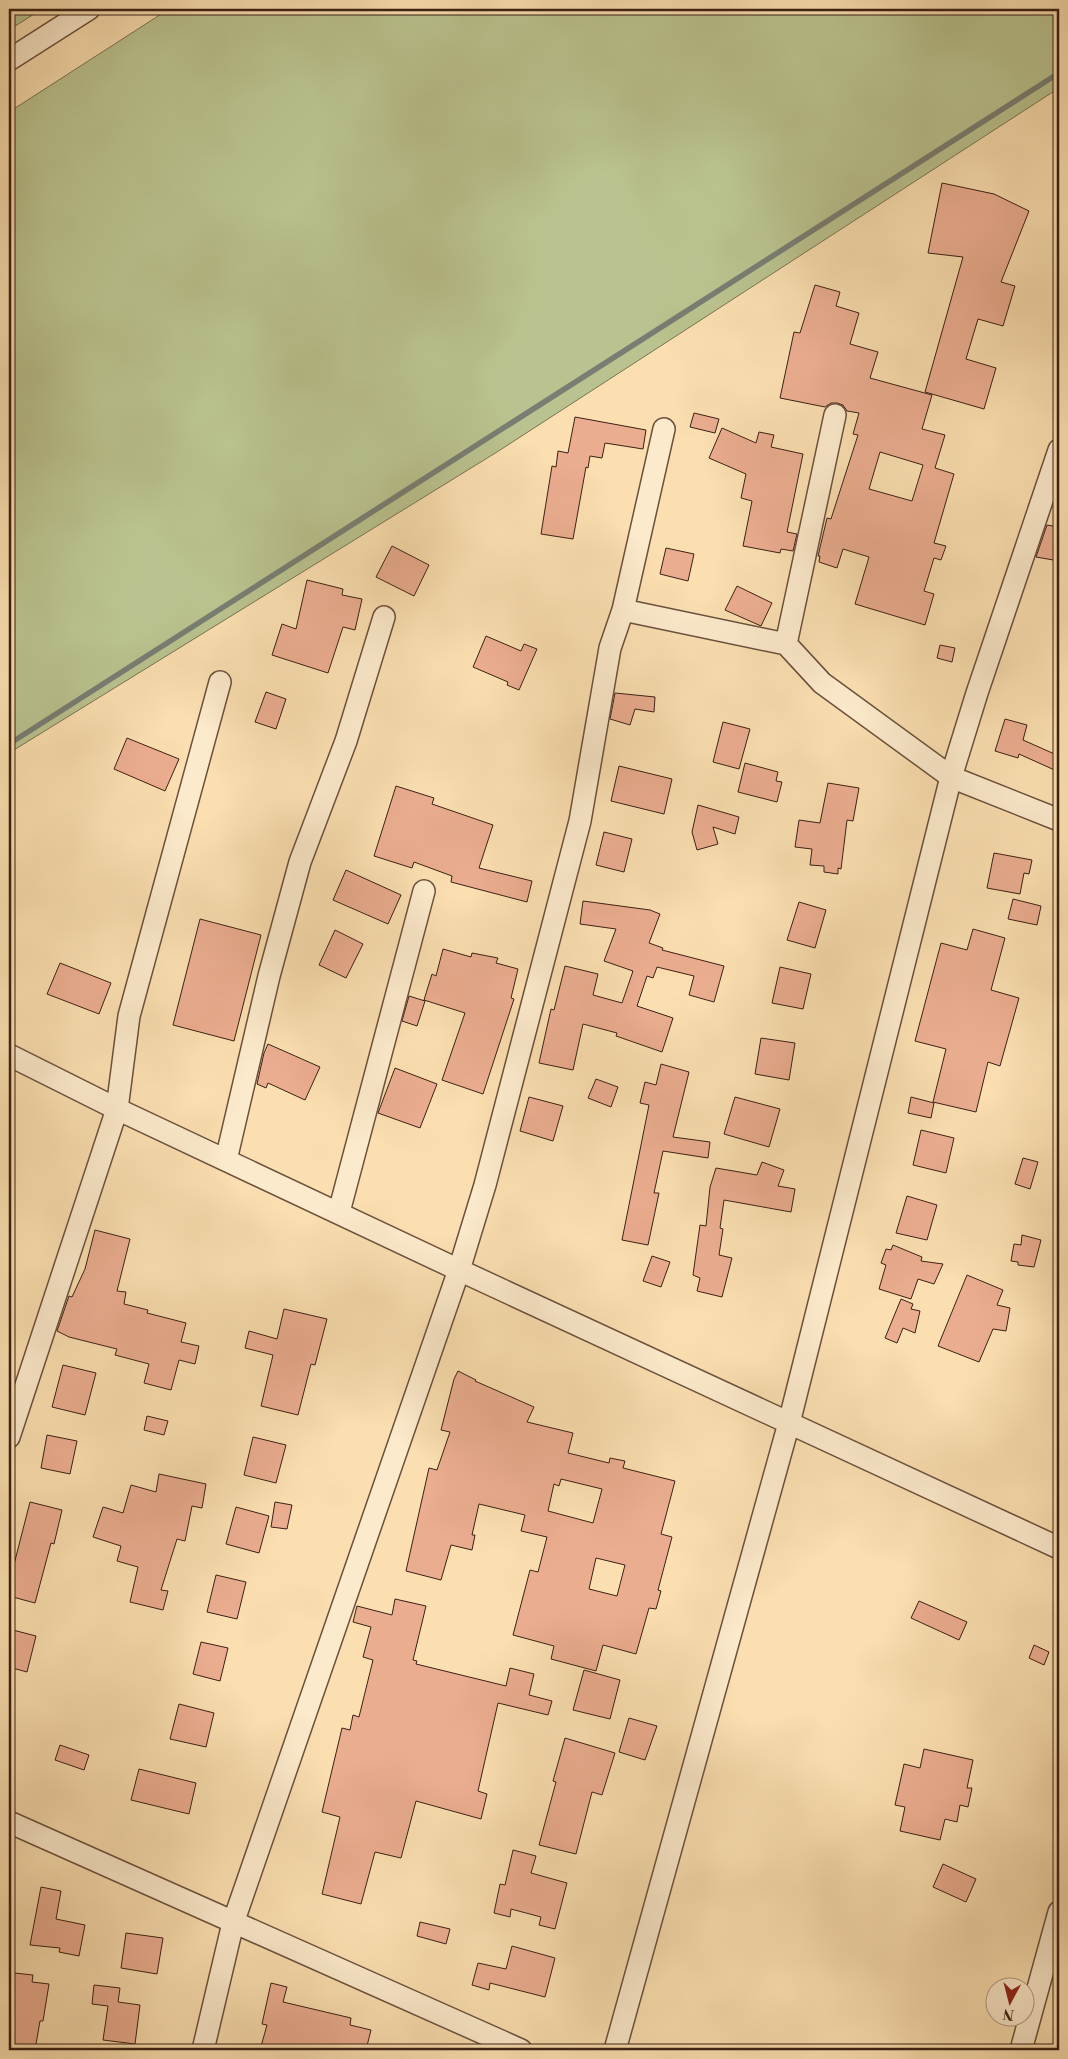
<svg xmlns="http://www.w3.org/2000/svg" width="1068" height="2059" font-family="'Libre Bodoni',serif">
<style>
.green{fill:#bac38f;stroke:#7a7252}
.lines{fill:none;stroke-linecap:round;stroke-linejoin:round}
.stream{stroke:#787e73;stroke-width:5.5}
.building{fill:#ebad90;stroke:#3b2015;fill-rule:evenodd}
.minor-casing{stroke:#6b503c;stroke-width:24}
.minor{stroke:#fceacc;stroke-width:21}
</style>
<rect width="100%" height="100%" fill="#fbdfb0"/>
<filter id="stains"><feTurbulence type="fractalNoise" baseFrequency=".004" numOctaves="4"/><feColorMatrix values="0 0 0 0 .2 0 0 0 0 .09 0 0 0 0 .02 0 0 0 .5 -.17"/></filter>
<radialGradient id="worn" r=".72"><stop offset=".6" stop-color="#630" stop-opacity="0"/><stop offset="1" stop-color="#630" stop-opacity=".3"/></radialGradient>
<path class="green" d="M9 9H42L9 30Z
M169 9H1059V88L497 452 9 753V112Z"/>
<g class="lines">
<path class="stream" d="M9 744 1059 73"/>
</g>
<path class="building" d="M942 183 994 194 1029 211 1001 282 1015 286 1003 326 978 319 966 359 996 368 984 409 925 392 963 257 928 253Z
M815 285 840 292 836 306 859 313 850 344 878 352 870 378 932 395 922 429 945 435 935 468 954 474 934 543 946 546 941 560 934 558 924 591 934 594 925 625 855 604 869 557 843 549 837 568 819 562 820 556H818L827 518 831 519 858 435 853 434 859 413 847 411 843 405 837 403H831L825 407 780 398 794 332 800 333ZM880 452 923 465 912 501 869 489Z
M694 413 719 419 715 433 690 427Z
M575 417 646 430 643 449 605 443 602 458 590 456 588 468 586 467 573 539 541 534 552 466 556 467 558 451 568 453Z
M722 428 756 443 759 432 774 435 771 447 803 454 787 532 797 534 793 551 781 549 780 553 743 546 752 501 741 498 746 474 709 458Z
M1047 525 1059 527V561L1036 557Z
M392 546 429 565 414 596 376 577Z
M666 548 694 554 688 581 660 574Z
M307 580 343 589 342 595 362 599 355 630 343 627 328 673 272 655 282 624 296 629Z
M737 586 772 603 761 626 725 610Z
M486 636 521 651 524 644 537 649 519 690 507 685 508 682 473 667Z
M940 645 955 648 952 662 937 658Z
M266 692 286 699 276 729 255 722Z
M615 693 655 697 654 712 635 709 630 725 610 719Z
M1005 719 1027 725 1023 740 1059 756V772L1019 754 1018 758 995 751Z
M723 722 750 729 739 769 713 762Z
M127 738 179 759 165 791 114 769Z
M745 763 778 772 776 781 782 782 777 802 738 792Z
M619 766 672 779 664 814 611 801Z
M828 783 859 788 853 821 847 820 841 869 838 868V874L824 872V866L810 865 812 849 795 847 799 820 820 823Z
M396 786 434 798 432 804 493 825 479 868 532 881 527 902 451 882 452 876 414 862 412 868 374 856Z
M698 805 739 817 735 834 713 827 718 844 697 850 692 832Z
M604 832 632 839 624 872 596 865Z
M994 853 1032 860 1029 874 1024 873 1020 894 987 888Z
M346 870 401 895 388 924 333 900Z
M1013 899 1041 906 1037 925 1008 919Z
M583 901 650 910 660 914 649 943 663 948 662 950 724 966 714 1002 689 995 694 976 657 967 653 978 647 976 637 1006 673 1018 662 1052 616 1036 617 1033 583 1024 573 1070 539 1063 551 1009 554 1010 565 966 598 974 593 995 622 1003 633 971 604 961 616 929 580 924Z
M799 902 826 910 815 948 787 940Z
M200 919 261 935 234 1041 173 1025Z
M973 929 1005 938 991 990 1019 998 1000 1066 988 1062 976 1112 933 1102 946 1049 915 1041 941 943 967 950Z
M335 930 363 944 346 978 319 965Z
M443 949 471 957 472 953 498 958 496 963 518 969 511 998 514 999 483 1094 442 1080 465 1013 424 1000 432 974 436 976Z
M60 963 111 983 99 1014 47 994Z
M780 967 811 974 803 1009 772 1003Z
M409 996 425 1001 417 1026 402 1021Z
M761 1038 795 1043 789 1080 755 1074Z
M268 1044 320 1067 305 1100 268 1083 266 1088 257 1084 264 1053Z
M661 1064 689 1072 673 1137 710 1142 708 1158 663 1151 654 1193H659L648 1245 622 1240 649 1105 640 1103 645 1082 656 1085Z
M395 1068 437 1084 420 1128 378 1113Z
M596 1079 618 1087 611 1107 588 1098Z
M529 1097 563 1106 553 1141 520 1131Z
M735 1097 780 1109 769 1147 724 1134Z
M911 1097 934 1103 931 1118 908 1113Z
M921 1130 954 1138 946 1173 913 1165Z
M1023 1158 1038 1162 1030 1189 1015 1184Z
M762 1162 784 1170 778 1186 795 1189 791 1212 724 1200 720 1228 723 1229 719 1255 732 1258 722 1297 697 1291 700 1278 693 1275 700 1225 706 1226 710 1187 716 1168 757 1175Z
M907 1196 937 1205 927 1240 896 1233Z
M95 1230 130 1239 117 1291 126 1292 124 1304 148 1310 147 1313 186 1323 181 1342 199 1346 195 1364 179 1360 171 1390 144 1383 149 1364 115 1355 117 1349 69 1337 57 1331 69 1296 72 1297 85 1269Z
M1022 1235 1041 1240 1034 1267 1018 1265V1262L1011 1261 1014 1244 1021 1245Z
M893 1245 922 1257 921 1261 943 1264 934 1284 918 1279 911 1299 879 1289 886 1265 881 1263 886 1249 891 1250Z
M652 1256 670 1262 661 1287 643 1281Z
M967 1275 1003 1290 997 1305 1010 1308 1006 1331 993 1329 979 1362 938 1346Z
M901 1299 913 1304 911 1309 920 1311 915 1333 903 1328 897 1343 885 1338Z
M284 1309 327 1319 315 1365 311 1364 298 1415 261 1406 273 1355 245 1348 249 1331 277 1339Z
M63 1365 96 1373 85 1415 52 1407Z
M458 1371 476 1380 475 1381 534 1407 527 1422 573 1433 568 1453 609 1463 610 1458 625 1461 623 1468 675 1481 661 1534 672 1537 658 1590 661 1591 656 1609 649 1608 636 1654 603 1645 596 1671 551 1659 554 1646 513 1635 530 1570 538 1572 547 1537 521 1531 525 1515 479 1504 472 1535H475L472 1550 451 1545 441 1580 406 1571 429 1468 437 1470 450 1432 441 1430 454 1379ZM561 1479 602 1489 593 1523 548 1511 554 1484 559 1486ZM596 1558 625 1565 617 1596 589 1589Z
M147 1416 168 1421 164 1435 144 1430Z
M47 1435 77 1441 70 1474 41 1468Z
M253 1437 286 1445 276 1483 244 1475Z
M159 1474 206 1484 202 1508 192 1506 185 1541 177 1539 161 1590 168 1591 163 1610 130 1602 138 1567 117 1561 121 1546 93 1537 103 1507 123 1513 131 1485 156 1492Z
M30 1502 62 1510 54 1544 51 1543 35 1603 9 1596V1584Z
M275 1502 292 1505 287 1529 271 1527Z
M236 1507 269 1516 259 1553 226 1544Z
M216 1575 246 1582 237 1619 207 1612Z
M395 1599 426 1606 413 1660 417 1661 416 1664 506 1686 510 1668 534 1674 529 1695 552 1701 548 1715 498 1703 478 1791 487 1794 481 1819 416 1801 401 1858 375 1852 361 1904 322 1894 340 1817 322 1812 342 1728 350 1730 353 1715 359 1717 373 1660 363 1657 371 1627 353 1622 357 1606 392 1615Z
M919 1601 967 1622 959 1640 911 1618Z
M9 1629 36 1636 27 1672 9 1667Z
M201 1642 228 1648 220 1681 193 1674Z
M1034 1645 1049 1652 1044 1665 1029 1658Z
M584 1670 620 1680 610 1719 573 1710Z
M179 1704 214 1713 206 1747 170 1739Z
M629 1718 657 1726 645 1760 619 1752Z
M565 1738 615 1753 602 1795 592 1792 576 1854 539 1845 556 1782 553 1781Z
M60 1745 89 1755 84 1770 55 1760Z
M924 1749 973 1760 967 1788H972L968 1807 960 1805 957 1822 945 1819 940 1840 900 1831 905 1807 895 1805 904 1764 920 1768Z
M139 1769 196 1783 189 1814 131 1800Z
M513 1850 536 1856 531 1873 567 1883 555 1929 539 1925 541 1917 511 1909 510 1917 494 1913 500 1884 505 1885Z
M943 1864 976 1879 966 1902 933 1887Z
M41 1887 61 1891 56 1919 85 1925 79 1956 59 1952 60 1948 30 1945Z
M420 1922 450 1929 446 1944 417 1936Z
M126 1933 163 1938 157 1974 121 1968Z
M512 1946 555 1958 545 1997 490 1983 489 1990 472 1985 478 1963 506 1969Z
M14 1973 33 1975 32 1982 49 1984 43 2021H40L35 2050H9V2003Z
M271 1983 287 1987 283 2002 351 2018 350 2025 371 2030 366 2050H260L267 2025 262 2024Z
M94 1985 120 1988 118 2002 140 2005 135 2044 103 2040 108 2006 92 2004Z"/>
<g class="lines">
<defs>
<path id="minor" d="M9 60 89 9
M623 610 664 429
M786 644 835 415
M9 1055 117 1109 459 1270 1059 1548
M226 1160 269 976 300 862 346 741 384 617
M339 1212 424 891
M9 1437 117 1109 129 1016 220 682
M9 1822 521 2050
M203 2050 233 1923 459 1270 485 1185 580 821 610 648 623 610 786 644 822 683 951 777 1059 820
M615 2050 789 1423 951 777 977 693 1059 450
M1021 2050 1059 1912"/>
</defs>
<use href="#minor" class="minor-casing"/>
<use href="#minor" class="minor"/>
</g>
<rect width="1068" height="2059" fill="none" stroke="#fbdfb0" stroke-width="30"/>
<rect x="10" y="10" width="1048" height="2039" fill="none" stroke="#3b2015" stroke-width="2.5"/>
<rect x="15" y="15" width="1038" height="2029" fill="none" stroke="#3b2015"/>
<g transform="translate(1010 2002) rotate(187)"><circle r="24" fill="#fceacc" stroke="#af9983"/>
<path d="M0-4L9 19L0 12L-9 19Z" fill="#8f2418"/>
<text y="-8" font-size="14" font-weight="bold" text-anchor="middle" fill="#3b2015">N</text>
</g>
<rect width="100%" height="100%" filter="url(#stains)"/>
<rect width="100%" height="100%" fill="url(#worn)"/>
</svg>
